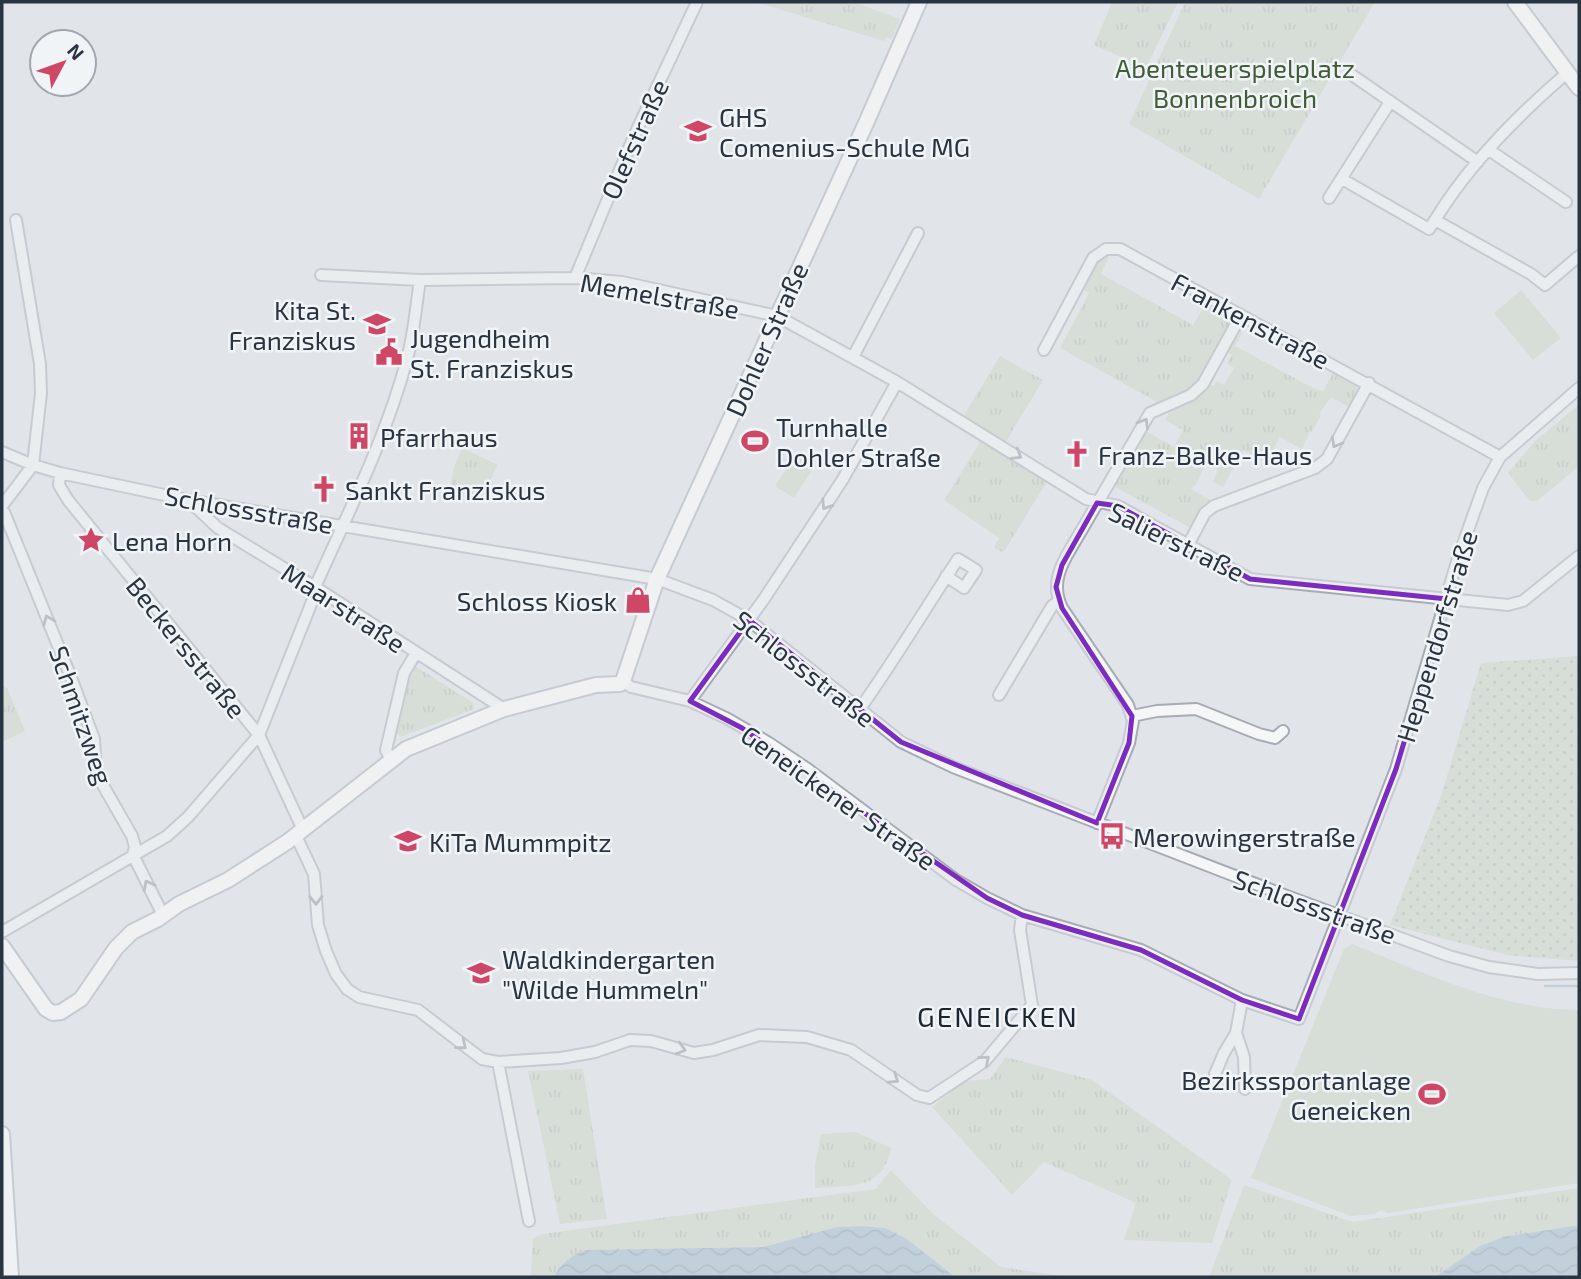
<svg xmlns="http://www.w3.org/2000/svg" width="1581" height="1279" font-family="'Exo 2',sans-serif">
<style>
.grass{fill:url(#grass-tufts)}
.garden{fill:url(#garden-dots)}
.pitch{fill:#c8d4c2}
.water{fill:url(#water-waves)}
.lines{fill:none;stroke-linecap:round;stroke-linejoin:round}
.stream{stroke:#9cb6ca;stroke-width:2.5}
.minor-casing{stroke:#a6acb4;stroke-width:14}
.major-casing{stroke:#a0abb6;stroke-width:18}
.minor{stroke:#f4f6f8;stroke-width:10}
.major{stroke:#fff;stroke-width:14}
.oneway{stroke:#8e959d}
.marked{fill:none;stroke:#7b2cbf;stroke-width:5;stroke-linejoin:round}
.labels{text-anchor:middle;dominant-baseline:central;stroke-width:5;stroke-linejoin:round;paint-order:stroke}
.park-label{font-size:26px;fill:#415d37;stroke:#f1f4f7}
.poi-label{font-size:26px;fill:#293442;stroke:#f1f4f7;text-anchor:start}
.street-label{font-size:26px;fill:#293442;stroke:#f1f4f7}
.neighbourhood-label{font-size:28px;letter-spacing:2px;fill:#1c2532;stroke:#f1f4f7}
</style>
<defs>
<pattern id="grass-tufts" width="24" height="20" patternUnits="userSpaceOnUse" patternTransform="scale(1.75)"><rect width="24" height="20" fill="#c8d4c2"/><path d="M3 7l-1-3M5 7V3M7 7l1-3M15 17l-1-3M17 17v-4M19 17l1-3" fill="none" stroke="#acb7a8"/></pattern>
<pattern id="garden-dots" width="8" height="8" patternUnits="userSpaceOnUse" patternTransform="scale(1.75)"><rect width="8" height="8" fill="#c8d4c2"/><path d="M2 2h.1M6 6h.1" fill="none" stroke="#acb7a8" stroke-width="1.8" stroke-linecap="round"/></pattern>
<pattern id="water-waves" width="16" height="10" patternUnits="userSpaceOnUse" patternTransform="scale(1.75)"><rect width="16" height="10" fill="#9cb6ca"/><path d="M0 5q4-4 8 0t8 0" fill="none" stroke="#7f95a6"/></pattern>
</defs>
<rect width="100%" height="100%" fill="#e1e5ea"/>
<path class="grass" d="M755 2H853L900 19 892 39 886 37 884 41Z
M1112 2H1178L1146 68 1094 45Z
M1185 2H1375L1259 199 1129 124Z
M1103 254 1109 257 1101 274 1193 325 1206 304 1230 317V324L1195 386 1159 403 1060 348 1089 293 1080 288 1095 262Z
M1238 327 1242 333 1235 346 1315 389 1323 391 1333 373 1357 387 1358 392 1349 407 1331 397 1319 414 1321 415 1312 432 1310 431 1302 449 1280 437 1266 463 1243 450 1223 487 1213 482 1218 470 1206 463 1196 484 1191 489 1212 501 1201 510 1191 528 1113 486 1146 431 1174 447 1183 430 1165 420 1171 409 1197 397 1207 383 1214 386 1217 381 1224 385 1234 368 1227 363 1232 355 1225 351Z
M1000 356 1043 380 1005 443 963 417Z
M1579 405V466L1537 501H1530L1508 473 1535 441Z
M982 439 1048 480 1003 553 994 547 999 538 944 500Z
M462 448 498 465 481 497 450 489 454 467Z
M417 667 473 703 474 709 400 737 396 731 412 668Z
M2 686 7 688 25 731 2 742Z
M1006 1057 1092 1080 1232 1180 1212 1243 1124 1240 1136 1203 1044 1162 1012 1195 932 1107 964 1081 990 1079Z
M583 1069 607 1219 560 1224 528 1071Z
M856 1132 891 1148C883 1191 850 1185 815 1188V1165L821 1134Z
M891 1170 932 1213 1001 1267 1069 1277H955L907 1239 885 1228 861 1226 837 1227 763 1247 585 1250C571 1256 560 1264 554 1277H531L533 1239 542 1234 876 1189Z
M1244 1185 1353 1222 1579 1188V1225L1503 1237 1480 1246 1435 1277H1209Z"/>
<path class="garden" d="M1579 656V961L1507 955 1390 925 1441 796 1481 663Z"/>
<path class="pitch" d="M1521 290 1561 338 1533 360 1494 313Z
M795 455 814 467 794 498 775 486Z
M1352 944C1425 973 1499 1009 1579 1010V1183L1388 1213 1381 1210 1375 1214 1351 1216 1251 1178 1344 949Z"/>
<path class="water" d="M1579 1225V1277H1435L1480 1246 1503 1237Z
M861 1226 885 1228 907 1239 955 1277H554C560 1264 571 1256 585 1250L763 1247 837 1227Z"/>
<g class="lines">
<path class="stream" d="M1545 986H1579"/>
<defs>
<path id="minor" d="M1567 73C1518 115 1469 164 1435 220L1531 274 1545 285 1579 256
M1352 75 1478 162
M1489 150 1566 202
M1342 179 1429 229 1435 220
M1329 198 1390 102
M321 275 420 280 575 278 622 282 777 316 897 382 1086 499 1118 506 1250 579 1508 605 1523 601 1579 556
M575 278 634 136 697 2
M1044 350 1093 258 1106 249H1120L1500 457
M853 357 918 233
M2 452 33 465 60 473 188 500 657 579 713 600 749 620 901 742 953 767 1284 895 1449 956 1489 967 1538 974 1579 973
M60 473 59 485 68 500 259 735 303 830
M188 500 218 528 315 587 504 709
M2 506 33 465 41 393 40 364 16 220
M4 512 72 680 94 739 96 773 132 836 135 847 133 855 163 915
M1188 545 1205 513 1214 506 1315 468 1327 459 1369 383
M315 587C348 513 386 438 407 359 414 333 416 306 420 280
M623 681 631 687 690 701 728 719 769 743 809 770 956 880 987 898 1022 915 1141 950 1242 1000 1299 1019 1396 769 1458 558 1483 488 1500 457 1579 388
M999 695 1052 606 1059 601
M690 701 764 599 843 479 897 382
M859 710C894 661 925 609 958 559L976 570 964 588 946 576
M1132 716 1157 711 1196 709 1259 734 1275 738 1283 731
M391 760 386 750 404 673 416 653
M1097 823 1129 743 1133 721 1128 705 1062 608C1053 589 1057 573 1067 555L1150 413 1191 395 1203 384 1241 315
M296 836 314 874 318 925 326 951 336 974 347 989 359 997 418 1010 482 1059 498 1062 561 1058 595 1052 630 1040 651 1041 694 1053 713 1050 759 1035 807 1037 851 1050 917 1095 929 1098 985 1061 1032 1005 1020 930 1022 915
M2 932 167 836 188 817 259 735 317 589
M1236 1033 1244 1057 1245 1089
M498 1062 529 1221
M1215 1074 1224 1053 1236 1033 1242 1000"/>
<path id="major" d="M1515 2 1579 88
M2 946 46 1009 53 1013 61 1012 81 999 116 948 132 932 158 919 179 904 228 880 287 842 406 749 504 709 596 685 620 684 623 681 657 579 866 123 919 2
M2 1134 11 1277"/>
</defs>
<use href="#minor" class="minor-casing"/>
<use href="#major" class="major-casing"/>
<use href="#minor" class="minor"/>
<use href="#major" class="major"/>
</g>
<defs><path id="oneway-chevron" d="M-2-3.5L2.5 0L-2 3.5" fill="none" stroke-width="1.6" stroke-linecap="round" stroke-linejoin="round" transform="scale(1.75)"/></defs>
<g class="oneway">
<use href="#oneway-chevron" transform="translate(1144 423) rotate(-59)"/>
<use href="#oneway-chevron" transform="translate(1336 443) rotate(119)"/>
<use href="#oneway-chevron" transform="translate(1017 455) rotate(31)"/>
<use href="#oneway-chevron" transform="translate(826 505) rotate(123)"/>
<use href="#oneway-chevron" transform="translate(48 620) rotate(-112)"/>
<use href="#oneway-chevron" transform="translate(148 885) rotate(-117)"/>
<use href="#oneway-chevron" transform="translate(316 900) rotate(89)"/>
<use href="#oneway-chevron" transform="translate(462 1045) rotate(39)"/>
<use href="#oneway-chevron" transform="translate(681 1049) rotate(16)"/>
<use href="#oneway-chevron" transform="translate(985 1060) rotate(-40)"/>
<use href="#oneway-chevron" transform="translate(894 1079) rotate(34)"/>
</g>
<path d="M0 0H1581V1279H0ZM1097 503 1118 506 1250 579 1447 599 1396 769 1299 1019 1242 1000 1141 950 1022 915 987 898 742 728 690 701 749 620 901 742 1097 823 1129 743 1132 716 1062 608 1056 587 1062 565Z" fill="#e1e5ea" fill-opacity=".55" fill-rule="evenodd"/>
<path class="marked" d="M1097 503 1118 506 1250 579 1447 599 1396 769 1299 1019 1242 1000 1141 950 1022 915 987 898 742 728 690 701 749 620 901 742 1097 823 1129 743 1132 716 1062 608 1056 587 1062 565Z"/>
<defs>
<symbol id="school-bare" viewBox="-9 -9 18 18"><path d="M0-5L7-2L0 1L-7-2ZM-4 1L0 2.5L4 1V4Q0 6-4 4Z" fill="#ce4766" stroke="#f1f4f7" stroke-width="2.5" paint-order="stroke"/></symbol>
<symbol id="civic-bare" viewBox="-9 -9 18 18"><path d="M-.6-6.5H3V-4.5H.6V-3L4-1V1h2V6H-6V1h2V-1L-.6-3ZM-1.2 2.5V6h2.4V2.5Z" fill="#ce4766" stroke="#f1f4f7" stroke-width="2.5" paint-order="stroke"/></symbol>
<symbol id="building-bare" viewBox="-9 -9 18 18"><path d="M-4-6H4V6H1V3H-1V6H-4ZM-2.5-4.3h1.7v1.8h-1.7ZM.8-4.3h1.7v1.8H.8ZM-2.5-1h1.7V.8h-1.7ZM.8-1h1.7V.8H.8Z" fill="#ce4766" stroke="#f1f4f7" stroke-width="2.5" paint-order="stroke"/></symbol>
<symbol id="stadium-bare" viewBox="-9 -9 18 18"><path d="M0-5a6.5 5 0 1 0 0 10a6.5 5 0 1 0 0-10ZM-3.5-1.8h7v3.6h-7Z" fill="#ce4766" stroke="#f1f4f7" stroke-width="2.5" paint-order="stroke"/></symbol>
<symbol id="church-bare" viewBox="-9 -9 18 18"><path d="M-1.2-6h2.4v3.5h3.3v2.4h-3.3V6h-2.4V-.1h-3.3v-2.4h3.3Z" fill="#ce4766" stroke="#f1f4f7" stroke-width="2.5" paint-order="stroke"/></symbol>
<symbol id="sight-bare" viewBox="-9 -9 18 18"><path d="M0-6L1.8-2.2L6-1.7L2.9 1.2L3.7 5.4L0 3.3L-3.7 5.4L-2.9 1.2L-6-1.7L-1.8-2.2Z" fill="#ce4766" stroke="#f1f4f7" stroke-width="2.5" paint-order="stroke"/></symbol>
<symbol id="shop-bare" viewBox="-9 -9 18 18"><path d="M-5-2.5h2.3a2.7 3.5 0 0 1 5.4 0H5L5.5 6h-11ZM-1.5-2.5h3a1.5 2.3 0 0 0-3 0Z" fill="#ce4766" stroke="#f1f4f7" stroke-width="2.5" paint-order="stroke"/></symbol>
<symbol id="bus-bare" viewBox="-9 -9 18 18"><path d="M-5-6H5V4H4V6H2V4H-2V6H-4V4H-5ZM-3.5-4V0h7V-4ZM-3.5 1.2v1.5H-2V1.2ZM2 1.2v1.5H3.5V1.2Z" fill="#ce4766" stroke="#f1f4f7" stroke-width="2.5" paint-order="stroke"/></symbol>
</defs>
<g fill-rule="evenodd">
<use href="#school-bare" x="679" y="112" width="38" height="38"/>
<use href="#school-bare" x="358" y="305" width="38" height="38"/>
<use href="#civic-bare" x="370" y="333" width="38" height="38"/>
<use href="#building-bare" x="340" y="417" width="38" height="38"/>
<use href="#stadium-bare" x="736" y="422" width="38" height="38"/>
<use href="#church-bare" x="1058" y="435" width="38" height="38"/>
<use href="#church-bare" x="305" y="470" width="38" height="38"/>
<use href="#sight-bare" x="72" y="521" width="38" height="38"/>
<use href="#shop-bare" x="619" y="581" width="38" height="38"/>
<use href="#bus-bare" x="1093" y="817" width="38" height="38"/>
<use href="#school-bare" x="389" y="822" width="38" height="38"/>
<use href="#school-bare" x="462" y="954" width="38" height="38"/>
<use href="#stadium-bare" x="1413" y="1075" width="38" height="38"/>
</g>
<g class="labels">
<g class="park-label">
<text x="1235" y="67">Abenteuerspielplatz<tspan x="1235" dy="30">Bonnenbroich</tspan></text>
</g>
<g class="poi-label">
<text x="719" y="116">GHS<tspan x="719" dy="30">Comenius-Schule MG</tspan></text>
<text x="356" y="309" text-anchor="end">Kita St.<tspan x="356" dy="30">Franziskus</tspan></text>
<text x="410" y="337">Jugendheim<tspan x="410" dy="30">St. Franziskus</tspan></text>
<text x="776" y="426">Turnhalle<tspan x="776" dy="30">Dohler Straße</tspan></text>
<text x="380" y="436">Pfarrhaus</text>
<text x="1098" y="454">Franz-Balke-Haus</text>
<text x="345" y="489">Sankt Franziskus</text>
<text x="112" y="540">Lena Horn</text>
<text x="617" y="600" text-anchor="end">Schloss Kiosk</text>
<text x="1133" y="836">Merowingerstraße</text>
<text x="429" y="841">KiTa Mummpitz</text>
<text x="502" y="958">Waldkindergarten<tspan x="502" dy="30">"Wilde Hummeln"</tspan></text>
<text x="1411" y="1079" text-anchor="end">Bezirkssportanlage<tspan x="1411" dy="30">Geneicken</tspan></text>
</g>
<g class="street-label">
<text transform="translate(634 139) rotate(-66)">Olefstraße</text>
<text transform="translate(660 295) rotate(10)">Memelstraße</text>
<text transform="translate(1251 320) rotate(28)">Frankenstraße</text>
<text transform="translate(766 339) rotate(-66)">Dohler Straße</text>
<text transform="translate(249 509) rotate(10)">Schlossstraße</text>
<text transform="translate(1177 541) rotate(26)">Salierstraße</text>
<text transform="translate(344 607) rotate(33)">Maarstraße</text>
<text transform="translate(1436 636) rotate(-73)">Heppendorfstraße</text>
<text transform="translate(187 647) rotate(51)">Beckersstraße</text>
<text transform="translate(805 668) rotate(38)">Schlossstraße</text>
<text transform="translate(82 715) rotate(71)">Schmitzweg</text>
<text transform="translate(839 797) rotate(35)">Geneickener Straße</text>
<text transform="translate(1315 906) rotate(20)">Schlossstraße</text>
</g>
<g class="neighbourhood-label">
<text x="998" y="1016">GENEICKEN</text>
</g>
</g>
<rect width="1581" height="1279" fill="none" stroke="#293442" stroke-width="7"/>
<g transform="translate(63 63) rotate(49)"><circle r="33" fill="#f1f4f7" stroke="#a1a7af" stroke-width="2"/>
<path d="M0-5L12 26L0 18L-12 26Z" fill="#ce4766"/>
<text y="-10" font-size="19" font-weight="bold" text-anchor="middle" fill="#293442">N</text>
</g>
</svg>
